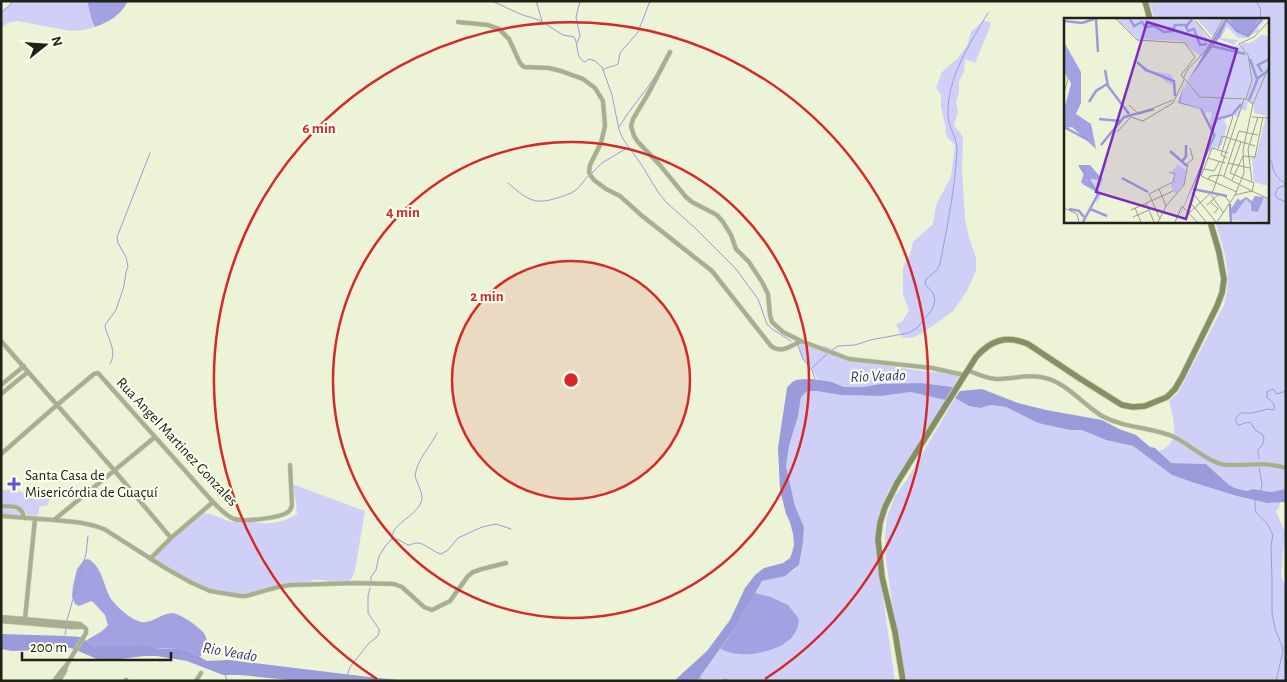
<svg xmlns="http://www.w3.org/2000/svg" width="1287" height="682" font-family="'Alegreya Sans',sans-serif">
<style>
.green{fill:#ced0f8}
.forest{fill:#a2a2e3}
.water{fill:#9a9bdb}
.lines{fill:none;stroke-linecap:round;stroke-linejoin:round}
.stream{stroke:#9a9bdb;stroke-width:1}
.minor-casing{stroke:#c8cdb4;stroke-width:5}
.secondary-casing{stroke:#c8cdb4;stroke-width:7}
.minor{stroke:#a8af91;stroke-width:4}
.secondary{stroke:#868f63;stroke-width:5.5}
.ring{fill:none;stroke:#d62828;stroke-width:2.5}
.poi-dot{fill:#6153cc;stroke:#fbffee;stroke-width:2}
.labels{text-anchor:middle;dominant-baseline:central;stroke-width:4.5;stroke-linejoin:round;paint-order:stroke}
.street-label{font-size:15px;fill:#202218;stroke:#fbffee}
.poi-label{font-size:15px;fill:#202218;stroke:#fbffee;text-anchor:start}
.water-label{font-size:16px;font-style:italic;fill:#3c3480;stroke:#fbffee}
.inset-river{fill:none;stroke:#9a9bdb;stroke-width:2.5}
.inset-road{fill:none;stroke:#9b9f8a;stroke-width:1}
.view{fill:#7b2cbf;fill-opacity:0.15;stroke:#7b2cbf;stroke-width:2.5}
.inset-edge{fill:none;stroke:#202218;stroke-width:2.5}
.centre{fill:#d62828;stroke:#fbffee;stroke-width:2.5}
.ring-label{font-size:15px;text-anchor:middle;font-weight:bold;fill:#d62828;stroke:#fbffee;stroke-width:4.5;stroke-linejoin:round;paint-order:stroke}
</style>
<rect width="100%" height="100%" fill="#edf3d6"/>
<path class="green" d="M12 1H87L92 21 95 27 83 30 71 31 17 21 7 23 1 29V10L7 8Z
M1149 1H1286V489L1271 492 1253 489 1247 491 1235 488 1229 485 1206 464 1171 463 1158 452C1161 450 1166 448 1169 445 1179 432 1172 414 1169 401L1178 393 1224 305C1233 274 1224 250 1215 221H1268V19H1155Z
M983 21 990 22V27L975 63 965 59 964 72 959 81V93L956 101 958 112 954 126 960 132 963 139 962 169 965 219 969 238 976 257V271L967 291 953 311 923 333 911 338 902 337 896 324 902 322 909 310 903 295V267L910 254 913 242 933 224 936 205 951 177 955 145 946 136 945 124 941 107V94L936 88 942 72 957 59 967 46 971 32Z
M800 343 825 346 853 359 896 367 928 372H962L953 387 921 383 863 387H844L832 382 818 380 811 367 801 357 799 350Z
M807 391H817L841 395 881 396 911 392 945 400 901 473 889 490 883 503 879 516 878 525V563L895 681H697L720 649 740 654 788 605 771 597 755 593 762 581 793 571 799 565 803 542 804 527 795 506 786 466 789 446 798 416 801 397Z
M955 398 969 406 980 408 991 405 1006 407 1038 423 1070 430H1082L1106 440 1133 446 1172 475 1237 496 1267 503 1280 502 1279 508 1276 511 1285 532 1281 575 1285 585 1286 595V681H903L886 560 885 539 887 517 895 496 908 478Z
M292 484 365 511 355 570C348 595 331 577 314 580 310 581 307 583 303 584 294 587 285 586 276 588 268 590 260 596 251 596 216 597 176 577 147 560L155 556 180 532 202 513C215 514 217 517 228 521 235 523 241 521 248 521 252 521 256 522 260 523 275 524 283 522 297 514L296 502Z
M1 490H17L30 496 47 493 50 497 48 505 39 507V513L36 516 27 515C23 503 13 505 1 504Z
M1 509 18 510 20 512V515L1 514Z"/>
<path class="forest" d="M87 1H128C121 15 109 22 95 27L92 21Z
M88 559C102 566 104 587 111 599 117 607 128 617 138 621 149 626 160 614 171 613 178 612 198 626 203 632 205 634 207 639 207 643 206 647 202 653 200 657L189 651 180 649 94 647 86 641C95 634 101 634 108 625L105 615 93 602 91 601 79 606 75 604 72 596 73 586 77 569 84 560Z
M755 593 771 597 788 605 799 619C798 623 798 628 796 631 789 648 756 656 739 654 733 654 726 651 720 649L737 625Z"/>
<path class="water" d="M812 379 832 382 844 387H863L881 384 921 383 953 387 945 400 911 392 881 396 841 395 817 391H807L801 397 798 416 789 446 786 466 795 506 804 527 803 542 799 565 785 576 762 581 737 625 697 681H674L707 651 730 620 745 588 755 575 764 568 783 563 790 558 792 553 794 545 793 534 790 522 786 514 780 490 778 448 787 388C795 377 799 380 812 379Z
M982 389 1018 403 1046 410 1102 420 1119 429 1136 435 1150 447 1155 448 1171 463 1206 464 1229 485 1235 488 1247 491 1253 489 1271 492 1286 489V502L1267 503 1237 496 1195 483 1172 475 1133 446 1106 440 1082 430H1070L1038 423 1006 407 991 405 980 408 969 406 955 398 960 391Z
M1 634 66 636 81 637 94 647 142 646 162 649H180L189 651 207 661 229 660 369 677 409 681H300L240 675H223L187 661 157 656H144L112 660 97 659 71 648 47 650 12 651 1 649Z"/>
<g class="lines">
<path class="stream" d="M492 1 520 14 539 20 563 35 574 37C579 45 575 58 585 62L589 59 595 61 602 67 612 95 619 130 623 139 641 164 658 192 667 203 694 227 736 269 758 299 767 324 772 329 791 341
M536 1 542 21
M1256 1 1261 10 1260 14 1262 19
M1 13 14 1
M577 43 580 36 576 17 580 1
M1268 46 1270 51 1269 57 1270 65H1268
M603 70C608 66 613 67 618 64L620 53 638 32 650 1
M619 127C630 108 645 93 656 75
M1268 159 1272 162C1272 172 1278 179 1286 184
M592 173 602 163 627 148
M508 183C526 198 533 206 557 198 563 196 571 194 576 190 581 186 584 180 589 175
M1286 185 1278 188 1275 194 1277 198 1286 202
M798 345 803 359 812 370 815 379
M831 351 838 346 855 345 870 340 908 333 917 328 932 310 935 300 933 293 925 284 926 279 937 270 940 264C947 227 955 189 957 151 958 138 948 128 948 114 947 78 970 43 988 13
M110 364C118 350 107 339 105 325L116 310 124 286 126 272 128 267 126 257 118 243 117 237 150 153
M812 368 827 354
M1259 459 1258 453V450L1263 444 1264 438 1262 434 1255 430 1251 423C1246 421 1243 425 1238 425 1234 420 1236 416 1241 413H1252L1268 409 1274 410C1276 405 1271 400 1267 398V392L1273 389 1277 394 1286 391
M1259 468 1262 484 1261 492
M1255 498V507L1256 512 1268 525 1273 535 1271 545 1272 580V613L1275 629 1282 646 1283 651 1276 681
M392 539 399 540 408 545C411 545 414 543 417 543 423 542 433 552 441 554L448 550 458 538 482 527 496 524 511 529
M371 582V577L376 570 379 556 386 545 392 539C390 523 421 515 422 498 422 491 417 483 415 476 417 459 430 448 437 433
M67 620 86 554 88 536
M65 635 66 629
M225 674 227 681
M347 676 350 667 369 643 377 637 379 633V629L368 613V596L370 588
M698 677 704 681
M721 681 725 679 730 681"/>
<defs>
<path id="minor" d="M458 22 488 25 499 29 509 39 520 63 524 67 549 68 561 71 583 79 595 88 603 101 605 126 601 143 590 165 589 172 591 176 594 180 606 189 620 196 641 215 712 271 771 346C781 354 791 346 801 341L849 359 932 368 964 375
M670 52 648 94 633 119 631 126 634 136 638 142 659 164 686 197 692 202 717 215 723 222 731 235 736 249 749 262 762 282 768 294 770 315 772 322 783 332 801 341
M1 341 114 470 171 538
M967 370C976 374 985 378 996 379 1014 379 1031 373 1049 379 1069 386 1084 405 1102 416 1124 428 1149 427 1172 436 1188 443 1201 457 1218 463 1225 466 1233 465 1240 465 1256 464 1271 463 1286 468
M1 385 24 366
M1 394 28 372
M1 454 57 405 94 374 98 373 213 502C219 508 226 516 234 519 244 522 280 518 288 512 291 510 291 509 292 505L290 465
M1 506C12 507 22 504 24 518
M1 516 54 520 155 437
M54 520C71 522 87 522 104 529L167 569 192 583 210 591 241 596H246L278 587 290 585 358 583 394 584 402 587 424 607 432 610 450 601 468 576 473 572 482 569 506 563
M151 558 171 538 213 502
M1 617 80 624 84 627
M25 619 35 519
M1 621 71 627H84
M54 681 63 669 66 666
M59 681 65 671 66 666 86 633V629L84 627
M126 681V680
M196 681 201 673"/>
<path id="secondary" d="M1145 1 1150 19
M903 681 895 632 882 577 878 539 880 523 885 507 897 483 976 357C991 340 1006 335 1028 344L1079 378 1122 405 1133 407 1145 406 1167 397 1175 389 1182 377 1217 306 1222 293 1224 279 1219 252 1210 221"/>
</defs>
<use href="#minor" class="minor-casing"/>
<use href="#secondary" class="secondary-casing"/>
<use href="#minor" class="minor"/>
<use href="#secondary" class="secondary"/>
</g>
<circle cx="571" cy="380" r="119" fill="#d62828" fill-opacity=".12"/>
<g class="ring">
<circle cx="571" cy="380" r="119"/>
<circle cx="571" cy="380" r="238"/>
<path d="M377 679A357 357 0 1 1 765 679"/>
</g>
<path class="poi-dot" d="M11.5 476.5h5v5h5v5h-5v5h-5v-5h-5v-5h5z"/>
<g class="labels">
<g class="street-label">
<text transform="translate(177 442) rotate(47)">Rua Angel Martinez Gonzales</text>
</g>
<g class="poi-label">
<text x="25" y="475">Santa Casa de<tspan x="25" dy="17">Misericórdia de Guaçuí</tspan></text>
</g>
<g class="water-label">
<text transform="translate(878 376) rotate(-2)">Rio Veado</text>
<text transform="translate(230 652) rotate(10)">Rio Veado</text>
</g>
</g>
<g transform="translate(1064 18)">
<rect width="205" height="205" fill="#edf3d6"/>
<path d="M53 1H131L148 26 138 39 117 23 73 21ZM133 1H161L150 20ZM163 1 183 19 195 1H202L194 9 195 13 182 20H174L163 9 157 20 174 22 170 27 153 20ZM198 17 205 18 203 168 190 164 188 139H192L202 98 190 95V87L181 82 164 83 136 78 123 64 149 25 168 29 174 27 176 30 178 25H186ZM74 45 87 53 107 56 112 68 103 65 93 55 81 54ZM122 65 139 80 184 83 182 93 177 91 175 99 169 97 160 102 163 108 158 127 145 133 152 117 146 105 148 95 143 94 140 98 138 91 116 84ZM114 146 122 153 119 167 111 176 107 168 112 157 107 155ZM32 161 39 162 35 172 37 178 32 186 33 173 22 162ZM200 179 205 181V204L166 202 165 194 171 196 182 181 187 186 186 191H195Z" fill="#ced0f8"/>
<path d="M165 1H195L184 19 171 10ZM0 24 17 54V85L12 96 27 106 32 131 8 109 0 110V92L7 66 0 50ZM14 147H26L39 162 22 161 30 168 29 172 20 167 17 164 20 155ZM191 178 200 179 194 194 187 193V186L182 181 171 196 165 194 174 180 176 183 182 179 188 183Z" fill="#a2a2e3"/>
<path d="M161 1H164L156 19 123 64ZM121 64 116 84 138 91 152 117 113 204 149 118 136 91 114 85Z" fill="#9a9bdb"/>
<path class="inset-river" d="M32 1 34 34M66 1 70 8 78 4 81 9 90 8 100 14 109 13 111 7H124M128 1 122 9 124 13 130 11 136 27 143 26M162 1 173 13 184 18 198 1M0 3 18 5 30 1M148 28 181 36M186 41 193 61M73 44 82 52 110 63 111 78M41 52 44 68 65 96M198 54 194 47 205 41M185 82 194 60 205 52M25 84 32 73 43 66M35 101 56 103M0 109 24 122M149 109 153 101 168 97 177 86M37 127 60 99 90 91M106 133 123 148M118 144 122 138V127M16 148 34 176 19 204M58 160 84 174M129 171 163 178M166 186 167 204M5 191 15 193 20 199M26 191 43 198"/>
<path class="inset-road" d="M52 1 73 22 121 25 131 39 117 57 136 79 182 81 189 86 179 132 180 155 171 177 153 204M132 3 147 21M0 51 4 61 0 75M119 61 124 51 142 32 159 1M182 81 188 62 184 37 175 26 190 19 205 3M189 86 205 48M65 87 75 96 109 82M188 99 204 100M53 114 67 99 79 103 109 85 120 62M154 131 158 118 191 128M164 135 148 130 137 158 173 174M180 138 191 139 199 99M144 140 161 145M163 140 157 137 169 98M164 145 186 150M140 151 150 153 156 143M166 155 177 124M160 158 175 113 194 117M144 162 146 158 157 157 188 173 190 165 166 155M168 162 179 138M188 164 184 131 194 99M128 174 152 204M147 177 159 194M171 177 188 173 205 181M126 184 142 204M147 184 154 191 150 195M82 185 90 204M143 187 155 176 161 178 166 185M102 188 120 167 124 145 129 141 126 130M118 188 133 204M0 190 13 196 15 204M71 190 77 204M67 192 109 173M125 195 149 173 180 81M69 199 85 192M96 201 85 176 109 164 111 156 105 154M94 204 102 188 95 171M111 204 118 188"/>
<path class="view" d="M83 4 173 31 122 201 32 174Z"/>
<rect width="205" height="205" class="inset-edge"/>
</g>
<circle cx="571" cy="380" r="8" class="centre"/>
<g class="ring-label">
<text x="319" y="133">6 min</text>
<text x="403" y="217">4 min</text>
<text x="487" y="301">2 min</text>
</g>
<rect width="1287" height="682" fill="none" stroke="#202218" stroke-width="5"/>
<g transform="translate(45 45) rotate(73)" stroke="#fbffee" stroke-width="4" paint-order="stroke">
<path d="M0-4L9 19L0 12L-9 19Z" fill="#202218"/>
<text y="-8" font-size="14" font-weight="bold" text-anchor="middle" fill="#202218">N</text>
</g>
<path d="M22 652v8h149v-8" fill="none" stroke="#202218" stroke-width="2.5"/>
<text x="30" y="652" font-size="15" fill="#202218" stroke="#fbffee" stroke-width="4" paint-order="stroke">200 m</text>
</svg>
